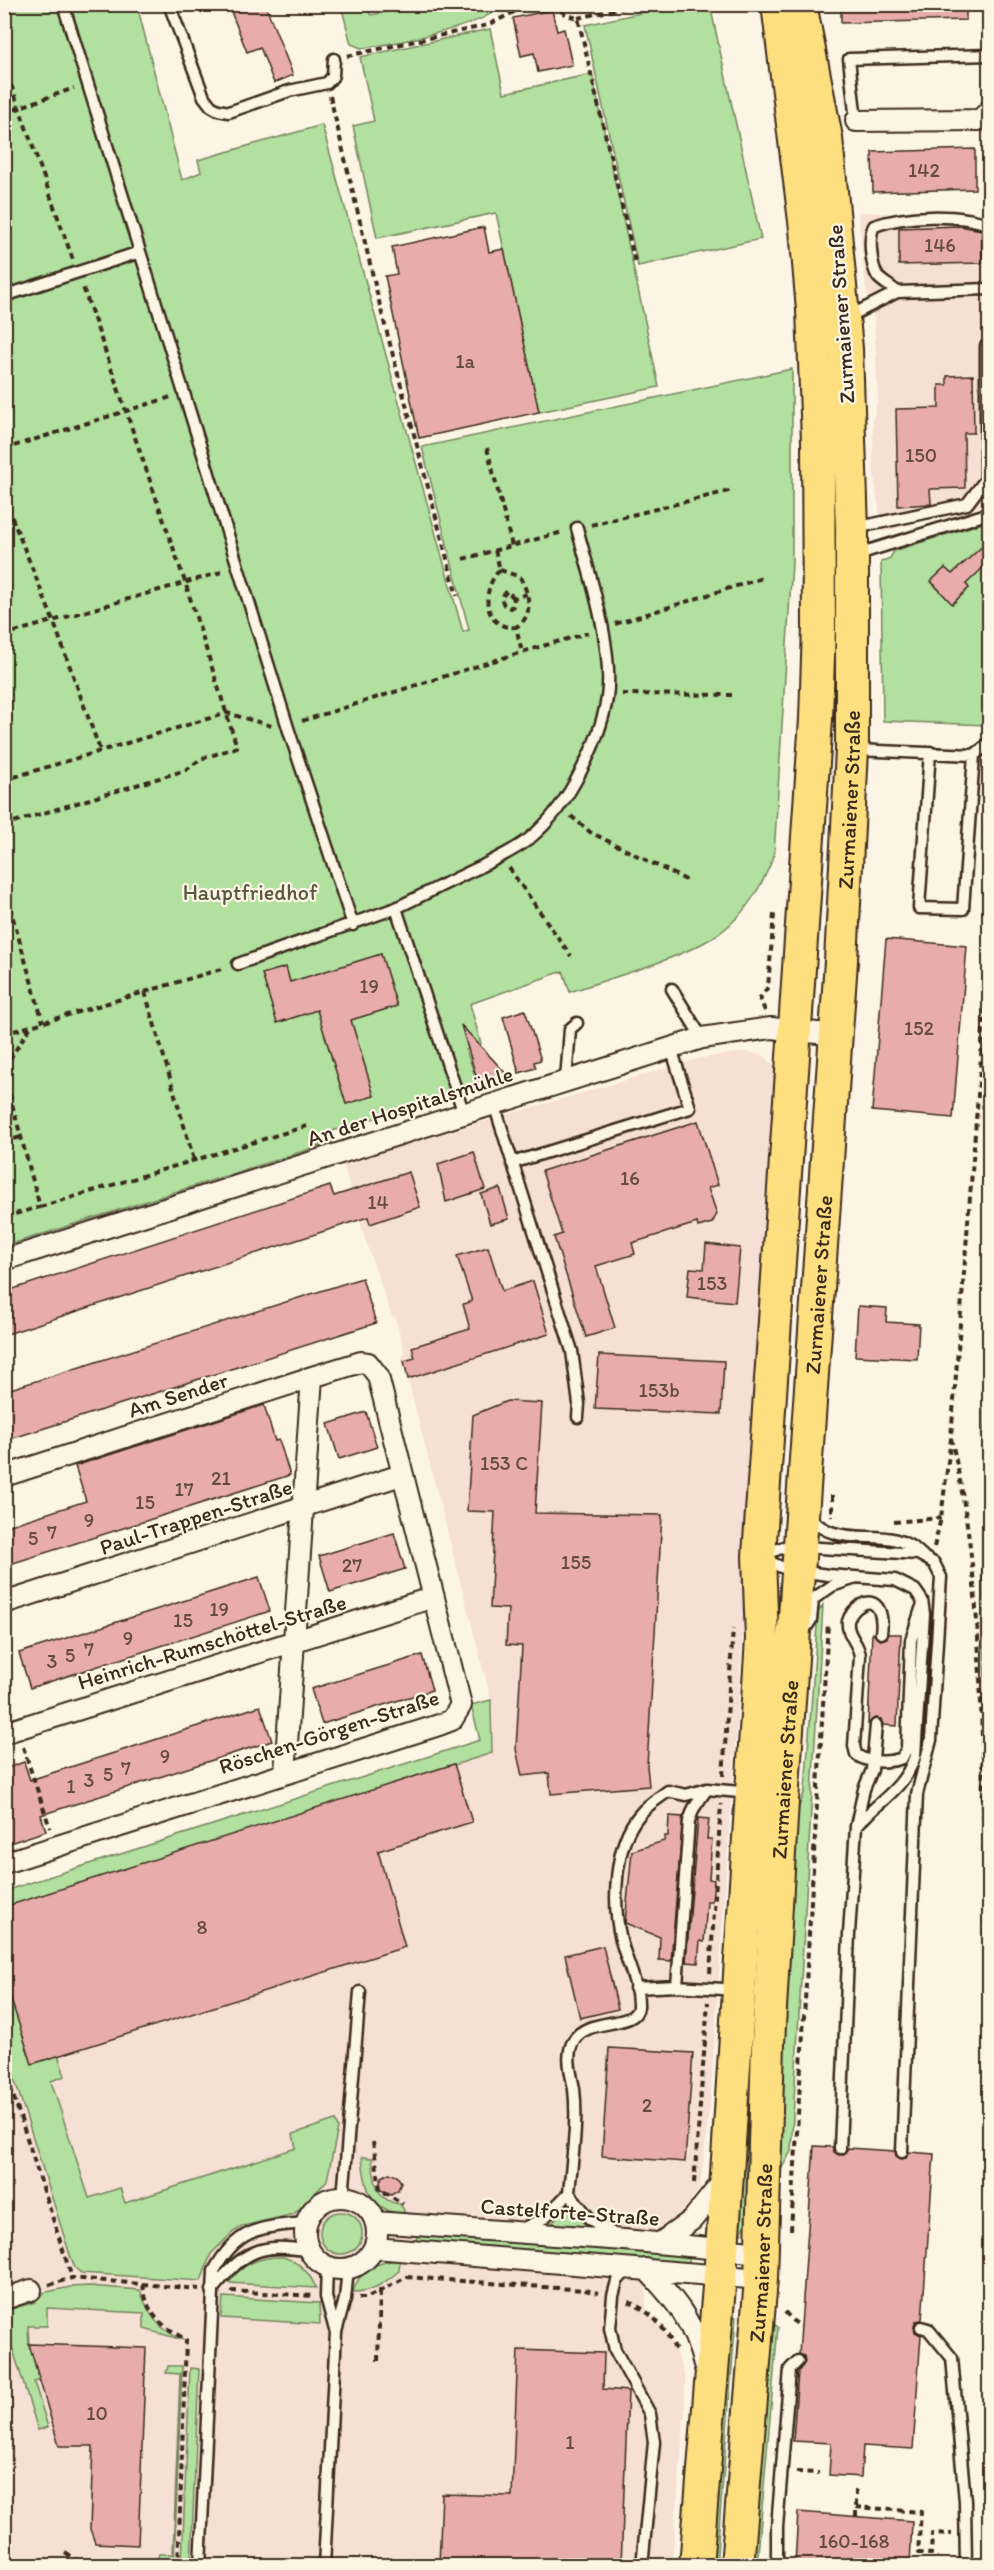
<svg xmlns="http://www.w3.org/2000/svg" width="994" height="2570" font-family="Itim,sans-serif">
<style>
.built{fill:#f6dfd4}
.green{fill:#b1e09f;stroke:#76855e;stroke-width:1.5;fill-rule:evenodd}
.building{fill:#e8adab;stroke:#3b2a1e;stroke-width:1.5}
.lines{fill:none;stroke-linecap:round;stroke-linejoin:round}
.lane-casing{stroke:#3b2a1e;stroke-width:15}
.street-casing{stroke:#3b2a1e;stroke-width:24}
.primary-casing{stroke:#3b2a1e;stroke-width:36}
.path{stroke:#3b2a1e;stroke-width:4;stroke-dasharray:6 4.5;stroke-linecap:butt}
.lane{stroke:#fcf5e5;stroke-width:10}
.street{stroke:#fcf5e5;stroke-width:20}
.primary{stroke:#fedf80;stroke-width:32}
.labels{text-anchor:middle;dominant-baseline:central;stroke-width:4.5;stroke-linejoin:round;paint-order:stroke}
.number-label{font-size:20px;fill:#664b41}
.street-label{font-size:22px;fill:#3b2a1e;stroke:#fcf5e5}
.park-label{font-size:22px;fill:#58583e;stroke:#fcf5e5}
</style>
<rect width="100%" height="100%" fill="#fcf5e5"/>
<filter id="ink" filterUnits="userSpaceOnUse"><feTurbulence type="fractalNoise" baseFrequency=".0167" numOctaves="2"/><feDisplacementMap in="SourceGraphic" scale="12" xChannelSelector="R" yChannelSelector="G"/><feConvolveMatrix kernelMatrix="1 2 1 2 8 2 1 2 1" color-interpolation-filters="sRGB"/></filter>
<g filter="url(#ink)">
<path class="built" d="M858 212 989 218V497L981 506 882 532 873 467V419L878 398 874 317 866 289Z
M745 1052 765 1056 778 1070 775 1174 710 2105 700 2188 660 2243 649 2242 646 2269V2311L659 2323 673 2344 685 2378V2408L672 2565 5 2566V1900L493 1747V1707L402 1357 405 1354 395 1316 392 1317 363 1233 343 1163 701 1058Z"/>
<path class="green" d="M681 4 710 5 761 239 638 266 585 25Z
M5 5H137L182 180 201 172 198 160 322 125 463 632 469 630 422 447 792 369V563L774 855C762 887 742 920 712 938 674 961 613 977 570 992L563 971 470 1004 481 1044 466 1050 479 1086 329 1132 332 1142 5 1246Z
M341 5H366L371 15 422 5H493L492 13C470 28 390 45 361 48L351 44Z
M490 29 504 93 592 74 659 387 539 412 496 213 377 238 353 126 374 121 360 57Z
M989 521 988 725 883 721 881 562 890 558 894 551ZM964 563 966 584 969 588 953 604 931 582 945 568 952 574Z
M986 1279H990L989 1864 982 1563Z
M823 1605 791 2151 782 2168 777 2155 793 1823 805 1790 818 1612Z
M784 1607 749 2216 740 2236 734 2229 775 1608Z
M491 1700 492 1753 5 1907 4 1891 480 1740 471 1705Z
M4 1978 32 2063 58 2055 65 2076 51 2081 89 2198 120 2188 125 2203 296 2148 293 2134 335 2120 338 2128 327 2180 321 2187 294 2214 243 2226 232 2233 211 2254 201 2281 81 2273 75 2268 70 2255 5 2049Z
M362 2157 372 2158C374 2179 375 2201 400 2204L404 2210V2215C369 2209 365 2189 362 2157Z
M566 2203 584 2223 583 2228 552 2224Z
M320 2233a21 21 0 1 1 42 0a21 21 0 1 1-42 0Z
M417 2234 689 2254V2263L416 2243Z
M283 2257C300 2262 309 2272 316 2288L229 2283C241 2264 261 2256 283 2257Z
M400 2260 399 2271C385 2283 372 2292 353 2292 359 2270 378 2261 400 2260Z
M89 2286 140 2290C149 2316 158 2329 183 2340L144 2329V2313L47 2308V2326H28L29 2344 40 2380 34 2382 48 2427 38 2430 5 2324V2311L35 2302 33 2295 70 2287Z
M223 2297 319 2303 320 2324 221 2318Z
M725 2316 736 2317 716 2565 706 2566Z
M769 2320 778 2327 757 2565 749 2566Z
M168 2366H182L174 2562H162L158 2557 159 2554H173L180 2374 166 2373Z
M190 2368 199 2369 191 2562H182Z"/>
<path class="building" d="M228 4H265L293 75 274 83 260 47 247 52Z
M841 4H966V20L841 23Z
M552 10 557 31 564 29 572 65 538 72 534 53 521 56 513 18Z
M975 149V189L873 192 872 152Z
M959 226 982 230V263L899 265V228Z
M484 227 489 252 504 249 539 412 419 438 385 276 397 274 392 247Z
M973 375 974 433H964L965 488 930 489 931 504 898 506 896 409 939 408V385H947V376Z
M987 542 990 545V561L966 584 969 588 952 604 931 581 945 568 952 574Z
M886 939 967 946 953 1118 872 1111Z
M381 954 397 1006 351 1020 374 1096 346 1104 317 1010 277 1023 262 974 286 967 290 982Z
M525 1010 541 1060 534 1062 536 1068 519 1073 503 1017Z
M461 1025 509 1077 479 1086Z
M698 1121 718 1185 708 1188 717 1214 712 1223 698 1227 697 1223 632 1243 635 1254 596 1266 615 1328 586 1337 554 1237 562 1234 542 1171Z
M474 1152 485 1189 446 1202 438 1164Z
M409 1172 420 1207 370 1224 368 1217 4 1335V1292L330 1186 334 1196Z
M500 1188 509 1219 490 1224 481 1194Z
M706 1244 740 1248 735 1302 687 1297 690 1268 704 1269Z
M488 1247 502 1291 533 1281 549 1334 408 1379 404 1361 415 1358 412 1347 470 1329 463 1304 472 1301 457 1256Z
M362 1278 376 1323 4 1441V1391Z
M858 1306 887 1308 886 1322 919 1324 917 1359 855 1356Z
M599 1355 724 1361 721 1414 595 1409Z
M507 1401 542 1403 535 1513 662 1515 647 1766 649 1786 551 1794 549 1773 522 1776 516 1749 522 1646 506 1645 508 1609 490 1608 495 1512 467 1511 473 1415Z
M264 1405 275 1441 279 1440 290 1475 4 1566V1527L86 1501 75 1466Z
M366 1412 377 1447 339 1459 328 1424Z
M394 1533 405 1569 330 1592 319 1556Z
M259 1577 270 1611 30 1688 19 1653Z
M872 1633 881 1640 887 1638 888 1634H901L897 1726 883 1725 881 1719 876 1718 868 1724Z
M422 1655 432 1690 322 1724 311 1689Z
M260 1706 272 1741 41 1815 46 1831 4 1845V1769L24 1762 30 1780Z
M454 1764 472 1822 378 1851 405 1947 32 2064 4 1978V1907Z
M669 1816 683 1817 671 1961 659 1960 660 1937 625 1923 632 1851 664 1841 665 1836H668Z
M698 1818 709 1819 707 1839H712L709 1879 714 1880 712 1901H707L704 1942 700 1941 698 1963 686 1962Z
M603 1946 618 2009 580 2018 565 1955Z
M609 2048 693 2053 685 2162 602 2156Z
M814 2146 833 2147 834 2152 839 2155 844 2154 848 2148 895 2151 896 2156 901 2159 906 2158 909 2152 934 2154 922 2320 916 2321 914 2326 915 2332 921 2335 913 2449 863 2446 861 2477 829 2475 831 2443 793 2441 798 2372 805 2362 804 2356 799 2354Z
M389 2173 397 2176 401 2182 398 2190 391 2194 378 2189 382 2177Z
M29 2344 146 2348 138 2545 95 2543 90 2529 93 2446H59Z
M518 2350 604 2353 603 2389 628 2391 621 2565H439L442 2494 512 2496Z
M798 2512 912 2521 910 2565H795Z"/>
<g class="lines">
<defs>
<path id="lane" d="M63 4 289 731 353 925
M169 4 204 97 211 106 218 110 229 112 289 91 327 83 333 76 334 59
M856 121 849 59 990 55
M897 292C892 287 882 282 878 277 871 266 868 237 874 226 904 215 959 213 990 225
M4 296 140 252
M846 318 897 292 990 289
M855 528 967 504 986 479V346L990 343
M855 555 990 513
M855 750 974 755 990 743
M930 752 919 908 963 909 974 755
M396 908C423 895 450 881 478 868 495 859 514 851 529 839 551 821 569 795 581 771 593 748 603 723 607 698 614 648 590 577 577 528
M238 964 396 908 464 1114
M672 989 702 1038
M566 1080 570 1029 577 1023
M494 1104 572 1351 579 1404 578 1417
M512 1163 690 1108 671 1048
M806 1516C815 1523 823 1530 834 1533 867 1543 894 1527 923 1556
M762 1555 787 1546 918 1554 934 1563 941 1577 931 1740 917 1794 902 2152
M762 1558 781 1567 799 1571 828 1575 895 1580 915 1590 922 1600 924 1614 915 1756C905 1788 879 1801 857 1825
M803 1632 811 1620 813 1599 832 1586 853 1579
M881 1633C882 1626 882 1617 879 1610 871 1593 851 1609 848 1621 846 1635 859 1643 860 1656L854 1746 856 1754C865 1763 890 1763 902 1758L907 1748 911 1640 921 1609
M677 1986 689 1821 694 1808 707 1789
M635 1988 677 1986 738 1990
M840 2148 849 1934 856 1826 864 1789 872 1770 876 1725
M569 2193 590 2219 617 2236
M343 2198 360 1992
M522 2229 544 2218 569 2193C572 2159 578 2123 574 2089 571 2073 565 2054 574 2040 587 2017 636 2029 638 2007 639 1984 626 1961 621 1940 612 1903 614 1844 640 1814 647 1805 659 1798 668 1791L686 1795 707 1789 751 1793
M327 2266 326 2297 335 2330
M628 2269 617 2281 613 2296 610 2328 615 2350 650 2414 654 2442 642 2566
M212 2290C244 2251 260 2242 309 2251
M921 2327 928 2329 952 2358 965 2501 966 2566
M200 2566 214 2271C238 2227 261 2227 306 2223
M324 2566 336 2332 345 2299 348 2268
M777 2566V2527L790 2369 798 2361"/>
<path id="street" d="M856 121 980 120 990 110
M4 1260 702 1038 771 1028 836 1035
M4 1476 312 1377 361 1362 368 1363 378 1376 461 1705 452 1720 439 1725 4 1863
M4 1603 401 1475
M4 1733 434 1597
M285 1773 312 1377
M305 2233a36 36 0 1 1 72 0a36 36 0 1 1-72 0Z
M375 2222 624 2240 762 2253
M660 2243 692 2220 724 2180
M374 2248 761 2279
M646 2269C679 2304 693 2321 705 2368
M4 2299 31 2290"/>
<g id="primary">
<path d="M696 2566 722 2250 762 1639 759 1556 816 719 819 627 818 441 813 310 806 229 778 4"/>
<path id="s1" d="M737 2566 761 2279 768 2043 782 1801 841 961 852 750V529L846 349 826 138 800 4"/>
</g>
</defs>
<use href="#lane" class="lane-casing"/>
<use href="#street" class="street-casing"/>
<use href="#primary" class="primary-casing"/>
<path class="path" d="M553 4 566 15 578 18 635 262
M578 18 639 4
M347 56 488 25 530 4
M4 65 73 260
M330 96 382 314 457 596
M4 113 74 88
M487 448 512 546
M4 449 171 397
M4 498 53 620 100 750
M591 525 733 490
M495 550 500 570C480 589 483 630 516 627L522 652 588 633
M463 559 563 532
M500 570 520 577C529 593 535 616 516 627
M514 598 507 591 501 598 504 605 510 608 513 606 514 598 527 594
M615 624 762 578
M4 635 225 571
M622 694 732 695
M302 721 522 652
M4 780 227 713 272 726
M571 816 590 832 688 881
M4 825 186 770 201 759 237 747 185 582 83 287
M509 868 571 956
M4 887 43 1022
M145 992 194 1160
M765 1011 760 998 768 987 774 914
M4 1034 225 968
M4 1068 31 1026
M4 1074 40 1207 4 1217
M4 1142 21 1137
M40 1207 307 1126
M951 1438C978 1553 981 1673 983 1791 985 1909 985 2027 990 2145
M832 1495V1517
M894 1522 941 1518
M934 1547 941 1518 951 1438 990 943
M4 1686 12 1711
M23 1747 50 1828
M723 1776 733 1628
M710 1973 721 1804
M4 2067 72 2278
M373 2142 380 2189 403 2204
M694 2183 708 2002
M791 2230 828 1623
M143 2284C147 2317 161 2324 186 2340L178 2566
M49 2285 72 2278 199 2289
M231 2291 313 2296
M359 2298H366L407 2277 585 2290 598 2293
M628 2302C652 2310 667 2331 677 2353
M785 2312 793 2321 801 2326
M378 2361 380 2291
M796 2472 819 2473
M981 2498 990 2480
M856 2507 921 2512 918 2553 931 2554 932 2533 952 2534
M856 2517V2488
M65 2553 85 2566"/>
<use href="#lane" class="lane"/>
<use href="#street" class="street"/>
<use href="#primary" class="primary"/>
</g>
</g>
<g class="labels">
<g class="number-label">
<text x="924" y="170">142</text>
<text x="940" y="245">146</text>
<text x="465" y="361">1a</text>
<text x="921" y="455">150</text>
<text x="369" y="986">19</text>
<text x="919" y="1028">152</text>
<text x="630" y="1178">16</text>
<text x="378" y="1202">14</text>
<text x="712" y="1283">153</text>
<text x="659" y="1390">153b</text>
<text x="504" y="1463">153 C</text>
<text x="221" y="1478">21</text>
<text x="184" y="1489">17</text>
<text x="145" y="1502">15</text>
<text x="89" y="1520">9</text>
<text x="52" y="1532">7</text>
<text x="33" y="1538">5</text>
<text x="576" y="1562">155</text>
<text x="352" y="1565">27</text>
<text x="219" y="1609">19</text>
<text x="183" y="1620">15</text>
<text x="128" y="1638">9</text>
<text x="89" y="1649">7</text>
<text x="70" y="1655">5</text>
<text x="52" y="1661">3</text>
<text x="165" y="1756">9</text>
<text x="126" y="1768">7</text>
<text x="108" y="1774">5</text>
<text x="89" y="1780">3</text>
<text x="71" y="1786">1</text>
<text x="202" y="1927">8</text>
<text x="647" y="2105">2</text>
<text x="97" y="2413">10</text>
<text x="570" y="2442">1</text>
<text x="854" y="2541">160-168</text>
</g>
<g class="street-label">
<text transform="translate(841 314) rotate(-94)">Zurmaiener Straße</text>
<text stroke="none"><textPath href="#s1" startOffset="1770">Zurmaiener Straße</textPath></text>
<text transform="translate(410 1106) rotate(-18)">An der Hospitalsmühle</text>
<text stroke="none"><textPath href="#s1" startOffset="1284">Zurmaiener Straße</textPath></text>
<text transform="translate(178 1395) rotate(-18)">Am Sender</text>
<text transform="translate(196 1517) rotate(-18)">Paul-Trappen-Straße</text>
<text transform="translate(212 1642) rotate(-17)">Heinrich-Rumschöttel-Straße</text>
<text transform="translate(329 1732) rotate(-18)">Röschen-Görgen-Straße</text>
<text stroke="none"><textPath href="#s1" startOffset="798">Zurmaiener Straße</textPath></text>
<text transform="translate(570 2212) rotate(4)">Castelforte-Straße</text>
<text stroke="none"><textPath href="#s1" startOffset="314">Zurmaiener Straße</textPath></text>
</g>
<g class="park-label">
<text x="250" y="892">Hauptfriedhof</text>
</g>
</g>
<rect width="994" height="2570" fill="none" stroke="#fcf5e5" stroke-width="24"/>
<rect x="12" y="12" width="970" height="2546" fill="none" stroke="#3b2a1e" stroke-width="2" filter="url(#ink)"/>
</svg>
